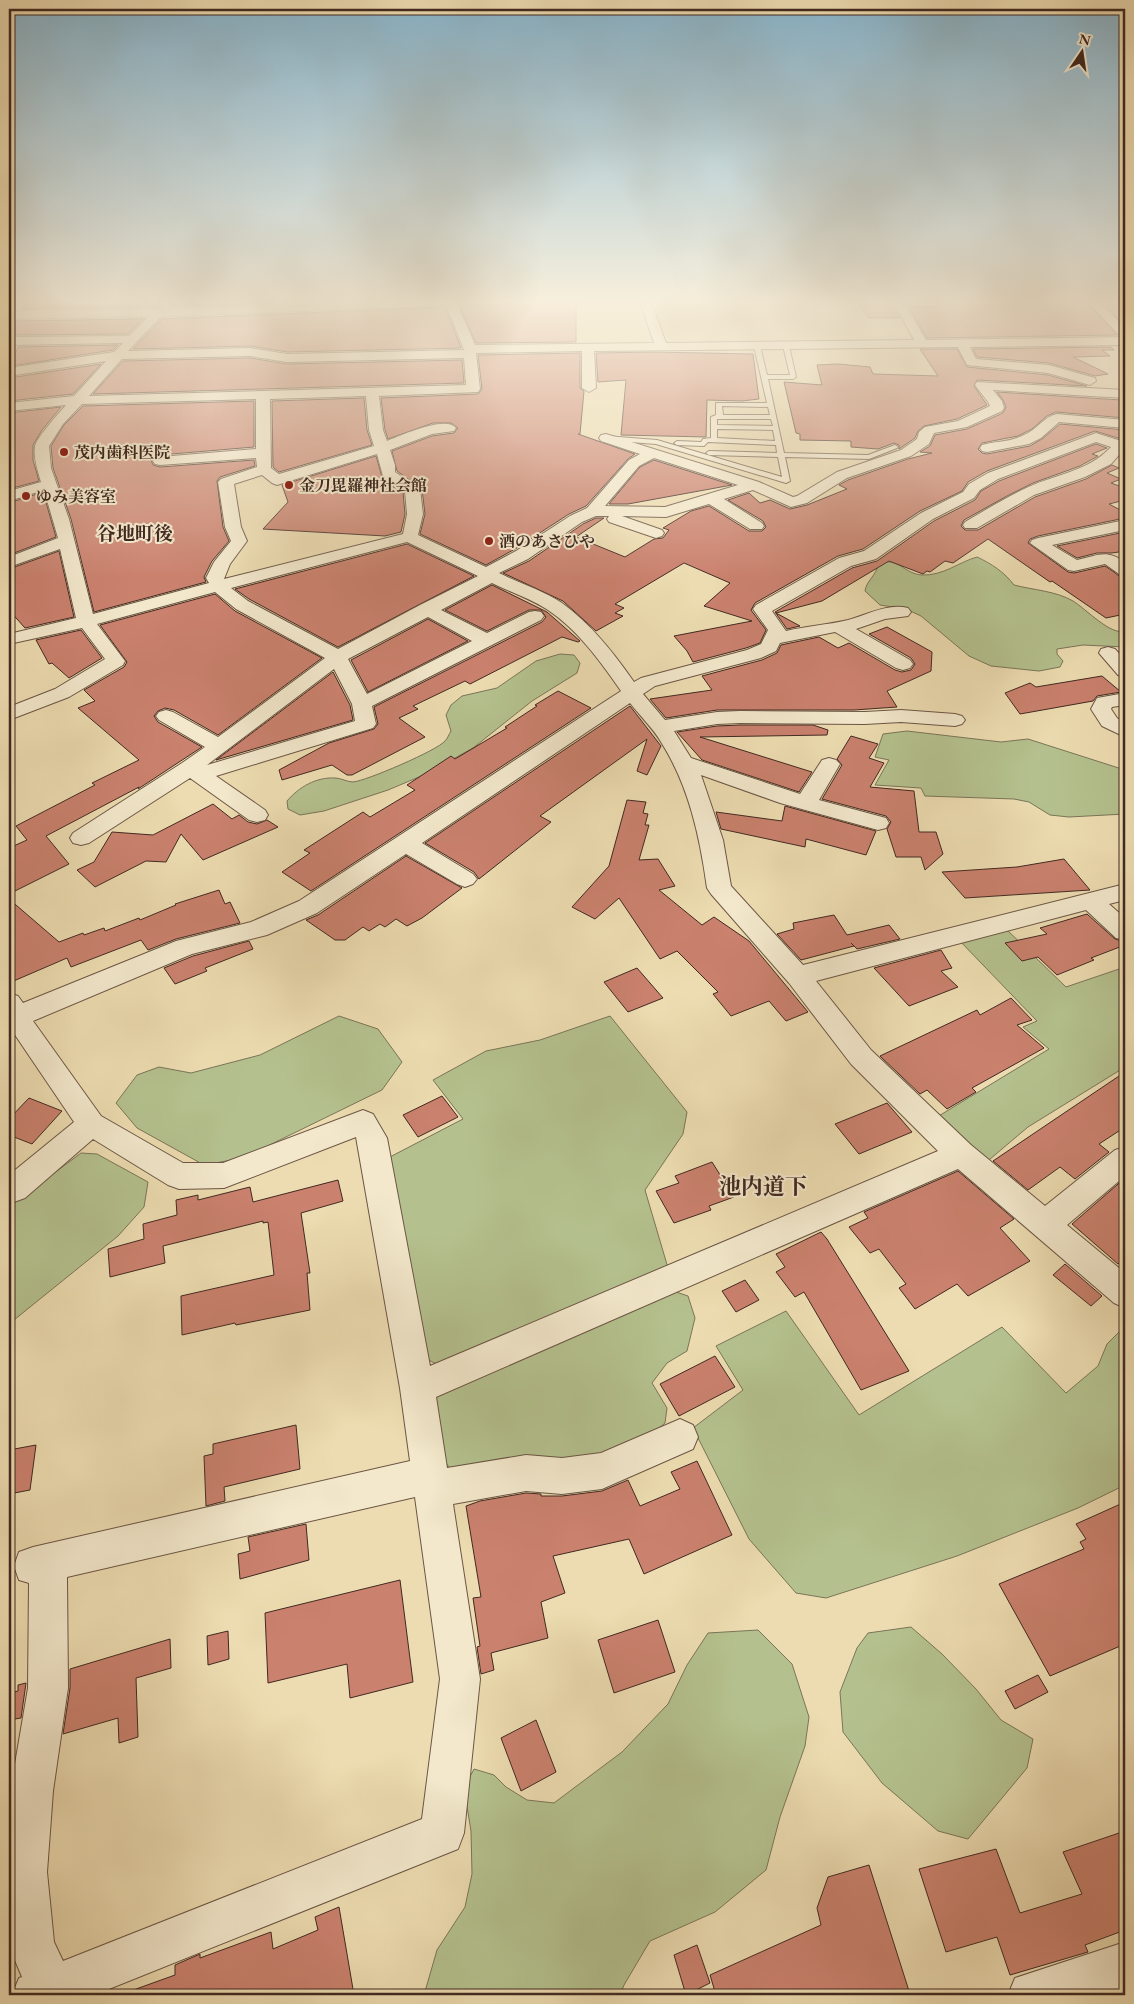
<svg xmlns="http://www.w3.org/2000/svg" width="1134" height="2004" font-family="'EB Garamond','Noto Serif JP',serif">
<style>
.green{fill:#b4c18e;stroke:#7a7558}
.building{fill:#ca816e;stroke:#412921}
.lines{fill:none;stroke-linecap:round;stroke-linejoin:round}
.service-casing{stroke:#6c5645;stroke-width:2}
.minor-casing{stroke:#6c5645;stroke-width:2}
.tertiary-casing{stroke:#6c5645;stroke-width:1}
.service{fill:#f3e8cc;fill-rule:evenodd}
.minor{fill:#f3e8cc;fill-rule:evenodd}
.tertiary{fill:#f3e8cc;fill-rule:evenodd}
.poi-dot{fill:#8f2418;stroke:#f3e8cc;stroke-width:2}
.labels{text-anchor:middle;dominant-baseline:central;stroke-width:4;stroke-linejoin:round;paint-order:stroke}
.far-poi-label{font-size:16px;font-weight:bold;fill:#412921;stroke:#f3e8cc;text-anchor:start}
.far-quarter-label{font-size:19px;font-weight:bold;fill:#412921;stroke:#f3e8cc}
.quarter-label{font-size:22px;font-weight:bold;fill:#412921;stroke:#f3e8cc}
</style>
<rect width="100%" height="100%" fill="#eddcb1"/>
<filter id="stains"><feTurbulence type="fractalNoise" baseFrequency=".004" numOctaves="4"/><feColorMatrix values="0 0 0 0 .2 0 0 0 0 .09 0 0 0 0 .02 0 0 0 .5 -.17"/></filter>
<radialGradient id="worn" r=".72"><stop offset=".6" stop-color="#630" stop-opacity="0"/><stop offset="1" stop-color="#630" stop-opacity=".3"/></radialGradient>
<path class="green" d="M977 557C992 564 1004 572 1014 585 1033 590 1056 591 1073 601 1086 609 1111 636 1125 631V647L1083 645 1057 649V654L1063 661 1060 667 1039 671 991 666 969 656 921 616 906 609 880 605 865 591C866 581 877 575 878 564 898 556 904 574 922 575 943 576 959 562 977 557Z
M560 654 574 655 580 663 577 673 532 701 473 748 426 774 388 790 324 811 300 815 288 809 287 801C299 787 316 777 335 778 341 778 347 782 353 782 366 781 438 750 445 741 448 738 449 734 451 731L446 715 451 705 462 696 497 688 536 661Z
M907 731 1001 742 1028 739 1125 770V814L1069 817 1050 815 1029 802 1014 799 925 796 921 788 875 785 889 760 875 757 883 734Z
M1003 926 1066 987 1125 967V1067L1028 1127 983 1165 937 1117 1049 1049 1023 1027 1037 1021 957 938Z
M339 1016 378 1029 402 1062 382 1090 243 1158 204 1165 137 1128 116 1103 137 1075 159 1067 191 1073 260 1055Z
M610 1016 687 1112 683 1134 645 1190 668 1268 438 1365 427 1359 386 1159 463 1119 433 1080 486 1051 540 1040Z
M81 1153 97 1154 148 1182 144 1207 118 1236 9 1324V1207Z
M667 1289 688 1296 695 1318 687 1351 667 1363 652 1383 667 1408 665 1423 635 1449 455 1474 440 1456 431 1410 437 1392Z
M786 1311 859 1415 1002 1327 1066 1393 1098 1366 1107 1344 1125 1326V1485L1078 1508 957 1556 826 1598 796 1593 749 1539 693 1428 743 1390 716 1346Z
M911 1627 942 1654 976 1689 1001 1720 1033 1739 1027 1768 968 1839 938 1831 882 1783 843 1732 840 1692 857 1648 868 1633Z
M758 1630 792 1664 809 1717 805 1746 780 1817 766 1870 715 1912 650 1941 624 1985 620 1995H424L437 1950 465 1907 472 1874 471 1831 464 1788 474 1769 494 1775 506 1787 527 1800 554 1803 622 1752 668 1704 687 1665 708 1633Z"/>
<path class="building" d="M30 299H136L162 301 155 307 22 309Z
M204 299H299V302L173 306 178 302 203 304Z
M856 299H886L900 318H868Z
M996 299H1083L1117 335 927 338 909 307H943L941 304H956L954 302H1000Z
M1098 299H1115L1125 307V326Z
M534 301 576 302V342L476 343 460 307Z
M445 307 461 348 287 352 250 346 133 349 162 319Z
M143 319 128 334 9 335V325L12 321Z
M118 345 113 350 11 366 18 347Z
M1111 347 1114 350H1102L1110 356 1073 357 1108 374 1095 376 1049 363 977 357 973 349Z
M920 349H957L967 367 1048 375 1087 386 977 380 974 386 987 405 957 419 924 426 918 431 915 438 899 449V445L894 443 878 449 851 447V441L800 440V434L796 433 784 382 822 385 817 365 838 364 870 367 873 374 938 376Z
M654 352 753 354 759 399 742 401 707 400 706 437 621 435 626 380 598 382 596 353Z
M580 353V388L584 391 580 434H578L635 454 628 459 586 506 569 514 515 549 486 565 420 534 425 514 422 489 397 471 392 451 432 436 454 433 458 428 451 423H433L388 439 385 430 381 398 478 394 482 389 478 355Z
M250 358 287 364 462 360 464 383 93 394 123 361Z
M101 364 73 394 9 401V378Z
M997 392 1121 400 1125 418 1056 412 1047 416 1032 429 1018 436 982 443 978 449 982 453 987 454 1030 446 1042 439 1060 424 1125 430V438L1121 439 1095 431 987 471 968 482 962 491 920 511 863 549 838 556 755 603 751 610 766 630 760 643 746 648 693 662 687 651 674 636 752 621 704 606 730 583 684 563 615 604 624 608 615 613 623 616 596 631 563 601 503 573 529 561 583 524 596 518H604L576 537 625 557 654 539 663 538 669 530 663 528 691 511 709 506 749 531H762L766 527 763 521 728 500 749 493 760 503 770 500 790 509 807 505 847 489 839 485 848 480 908 459 932 453 920 452 930 446 935 435 967 429 1003 413 1006 407 1003 400Z
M364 398 367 430 372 445 279 472 273 467 272 401Z
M254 401V447L160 455 155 456 151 460 153 465 160 467 254 460 255 466 220 477 217 481 223 527 229 541 212 561 204 577 206 582 94 612 71 519 53 468 51 446 64 425 83 406Z
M61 407 42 430 33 445V460L39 481 9 489V413Z
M1096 444 1107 448 1092 454 1098 456 1080 466 1033 483 1007 496 964 520 961 526 965 530H978L1035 497 1086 479 1112 465 1119 468 1107 473 1121 479 1111 483 1125 488V500L1109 504 1124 512 1122 513 1125 514V518L1038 536 1030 539 1028 543 1068 572 1074 573 1105 566 1114 572 1125 581V614L1106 618 1052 581 1050 582 988 539 953 563 945 561 930 572 927 571 923 574 889 561 822 601 776 613 800 626 787 629 775 612 852 568 877 561 934 521 975 500 981 491 999 481Z
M376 456 382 477 388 484 403 492 405 514 401 532 385 536 263 529 288 502 282 485Z
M654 460 729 484 732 485 628 504H609L640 467Z
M43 492 56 537 9 555V503Z
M1125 532V551L1112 553H1097L1077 558 1057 546Z
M407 544 474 576 338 647 249 599 235 589Z
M59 551 74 617 25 628 9 610V569Z
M492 585 547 612 580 641 578 642 562 637 470 684 465 681 413 706 418 709 399 718 425 737 352 775H347L332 765 282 780 279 770 329 743 374 729 378 724 374 707 542 622 546 617 541 610H529L487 631 445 610Z
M215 594 235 611 322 658 218 735 174 710 165 708 158 711 154 716 158 722 202 747 138 789 139 787 46 836 69 864 9 894V848L27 840 16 826 95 785 92 783 139 760 78 708 95 701 84 690 124 667 127 662 100 625Z
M428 619 468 641 368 692 351 660Z
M887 627 932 652 931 671 887 691 897 707 854 710H717L666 718 650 699 712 690 702 676 762 660 777 653 781 645 819 637 838 648 849 643 895 670 902 672 911 670 915 664 911 658 869 634Z
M81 630 102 658 69 678 52 663 49 664 36 640Z
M333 672 350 705 353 720 216 760Z
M1102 676 1121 692 1097 696 1093 701 1020 714 1005 693 1030 683 1036 687Z
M558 691 591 708 311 891 282 872 310 853 304 850 363 812 370 817 415 790 407 785 451 756 455 759 507 728 505 727 537 706 535 705Z
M630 706 661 746 647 775 637 771 647 739 540 816 551 822 479 879 474 872 425 843Z
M740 725H813L828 730 827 735 700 737 812 772 799 792 702 760 677 732 717 726Z
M851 736 878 744 869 758 884 763 870 787 914 791 919 832H936L943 854 925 870 921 857H896L887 829 891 822 886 816 822 799 842 765 837 759Z
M627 800 646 802 643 813 648 814 645 825H649L639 860 658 859 675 886 659 890 702 925 714 917 749 941 808 1012 786 1021 769 1001 731 1016 713 994 718 992 677 951 660 959 619 898 595 919 572 907 609 866Z
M213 804 232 819 239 815 248 822 257 824 267 820 278 827 203 860 181 834 166 862 146 861 95 887 77 870 94 862 112 832 153 835Z
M785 806 876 831 866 855 806 839 805 847 721 829 716 812 782 821Z
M406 856 462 888 422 918 407 926 396 919 385 927 380 924 369 931 363 927 345 940H335L306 920 318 915Z
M1064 859 1090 890 965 898 942 872 1017 867Z
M219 890 225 904 230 902 240 923 176 939 148 950 141 940 71 967 67 958 9 983V899L59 942 83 933 84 935 104 928 105 931 139 918 140 920 176 905 175 904Z
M1087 914 1115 939 1125 942V945L1091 958 1094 960 1057 975 1038 957 1022 961 1005 943 1047 934 1040 928Z
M834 915 847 935 889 925 900 939 857 949 851 943 854 946 801 960 777 934 794 929 793 923Z
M249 941 253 949 205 968 207 971 175 984 164 968 193 956Z
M941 950 952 968 941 971 958 987 909 1006 874 968Z
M637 968 663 998 628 1012 604 982Z
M1011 998 1032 1020 1017 1025 1044 1048 972 1088 976 1092 947 1109 927 1090 920 1094 880 1056 977 1010 980 1015Z
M1125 1072V1127L1099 1144 1109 1152 1075 1179 1060 1167 1028 1190 993 1161Z
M442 1096 458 1117 418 1137 403 1115Z
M29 1098 62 1111 32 1144 9 1135V1119Z
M887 1103 912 1132 859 1154 835 1124Z
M712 1162 734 1197 709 1206 711 1210 674 1223 656 1191 679 1183 675 1176Z
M958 1171 1014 1219 1000 1228 1030 1261 968 1296 957 1284 915 1309 899 1288 906 1284 879 1249 870 1253 849 1227 868 1218 864 1212Z
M1125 1178V1258L1118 1264 1072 1224Z
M338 1180 343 1201 301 1213 310 1273H307L310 1310 236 1325 235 1323 182 1335 181 1296 274 1275 268 1222 263 1223V1221L163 1246 165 1263 110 1277 108 1249 144 1239 143 1224 177 1215 176 1200 198 1195V1200L250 1187 253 1202Z
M821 1232 827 1239 909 1371 861 1390 804 1292 795 1297 776 1272 785 1267 776 1254Z
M1065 1264 1102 1296 1091 1306 1053 1275Z
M745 1280 759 1300 736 1312 722 1291Z
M715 1356 735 1387 679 1416 660 1384Z
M296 1425 300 1469 224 1487 225 1501 206 1506 204 1456 213 1454V1444Z
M36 1445 30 1490 9 1494V1450Z
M697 1461 732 1535 644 1574 629 1539 553 1556 565 1593 541 1602 548 1638 491 1653 494 1670 481 1674 477 1647 480 1646 473 1598 481 1597 466 1506 480 1501 526 1493 541 1494V1496H562L602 1491 628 1480 640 1506 680 1489 671 1472Z
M1125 1502V1644L1050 1676 999 1584 1084 1549 1080 1542 1086 1539 1076 1524Z
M306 1524 309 1560 240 1579 238 1554 250 1551 248 1537Z
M400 1580 413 1682 350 1698 347 1664 268 1683 265 1613Z
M658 1620 675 1672 614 1693 598 1640Z
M228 1631 229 1659 208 1665 207 1636Z
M170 1639 171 1668 136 1678 138 1737 119 1743 118 1718 63 1734 70 1688V1669Z
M1038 1675 1048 1692 1015 1709 1005 1691Z
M26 1683 21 1718 9 1720V1693L18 1691V1685Z
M536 1720 556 1772 521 1791 501 1738Z
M1125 1831V1930L1085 1945 1088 1952 1010 1975 997 1937 946 1952 919 1869 996 1849 1020 1913 1082 1894 1063 1852Z
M869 1865 909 1991 896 1995H716L710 1975 821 1925 817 1908 828 1877Z
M339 1907 354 1995H125V1993L175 1975V1965L200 1954V1958L271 1932 273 1949 318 1930 315 1917Z
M697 1945 710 1983 686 1995 674 1955Z"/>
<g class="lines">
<defs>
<path id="service" d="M757 344 760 346 767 375H790L783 346 786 344 789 346 796 377 793 379H768L784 453 868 455 895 445 898 447 897 448 869 459 785 457 790 481 786 483 656 444 606 440 603 438 606 436 657 440 782 477 778 457 709 455 706 453 709 451 777 453 776 445 708 442 704 446 677 445 674 443 677 441 701 442 703 439 711 438V417L716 415V403H767L754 346ZM722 406 768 407 770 415H723ZM717 419H771L773 426 717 425ZM717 429 773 430 775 441 717 438Z"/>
<path id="minor" d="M9 299H19L13 305 9 306Z
M166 299H178L128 351 250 348 287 354 464 350 444 299H455L475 345 654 343 639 299H650L666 343 914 340 892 299H902L926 340 1124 337H1121L1085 299H1096L1125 328V345L970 347 976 359 1049 365 1095 378 1096 381 1090 385 1048 373 967 365 958 347 594 351 596 388 589 392 582 388V351L476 353 480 389 478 392 379 396 383 430 387 441C400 436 446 415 456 428L454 431 432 434 390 450 395 465V472L420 489 423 514 418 535 486 567 516 551 570 516 587 508 629 460 640 454 601 441 599 438 601 435 606 434 759 482 793 497 797 496 837 472 901 450 917 439 919 432 925 427 958 421 990 406 988 402 975 385 977 382 1125 390V398L993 390 1002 401 1004 408 1002 411 967 427 934 433 929 444 911 456 847 478 807 503 791 507 753 490 724 499 762 523 764 526 762 529H750L709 504 666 517 622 516 662 530 664 533 662 536 656 538 609 522 607 519 609 516H596L582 522 528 559 499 573C519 583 544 591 562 603 591 624 614 653 634 682L641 678 747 650 761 644 768 630 753 609 756 605 839 558 864 551 921 513 963 492 969 484 988 473 1096 433 1121 441 1125 440V448L1111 464 1085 477 1034 495 977 528H965L963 525 965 522C984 511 1003 499 1022 490 1053 474 1087 473 1111 447L1096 442 998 479 980 490 974 498 933 519 876 559 851 566 772 611 786 631C806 626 827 625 848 620 867 615 887 603 908 608L911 612 908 616 885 619 856 629 910 660 913 664 910 668 903 670 896 668 835 632 780 643 776 651 761 658 655 686 643 694 665 720 717 712 740 711 865 712 901 710 955 714 962 716 965 720 962 724 955 726 901 722 865 724 740 723 717 724 674 731 691 758 800 794 822 760 829 758 836 760 840 764 819 800 886 818 889 823 886 828 878 830 780 803 701 775 723 840 731 886 803 965 1125 884V900L1109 904 1125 918V940L1116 938 1086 910 816 981 871 1050 971 1145 1045 1206 1115 1150 1125 1147V1176L1067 1225 1125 1273V1308L1114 1303 958 1169 436 1397 447 1468 526 1455 562 1458 601 1453 680 1419 693 1425 698 1437 693 1449 602 1489 562 1494 526 1491 453 1504 480 1679 464 1833 458 1849 94 1995H12L19 1978 22 1977 9 1946V1799L28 1688 29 1583 19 1580 14 1566 19 1552 33 1547 410 1461 400 1388 356 1137 224 1188 179 1189 168 1185 93 1139 25 1198 14 1202 9 1200V1175L74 1122 9 1026V993L18 996 23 1003 176 941 251 922 299 901 621 691C601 662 578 630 548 610 531 599 510 592 492 583L441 610 487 633 529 612 535 611 541 612 544 616 541 620 372 706 376 724 373 728 216 776 265 810 268 815 265 820 257 822 249 820 190 778 89 843 81 845 73 843 70 838 73 833 182 763 205 747 159 720 156 716 159 712 166 710 173 712 218 737 325 658 236 609 215 592 97 624 125 661 123 665 69 697 9 720V707L55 689 105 659 82 628 9 644V634L76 618 60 549 9 567V557L58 538 44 490 9 501V491L41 482C38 472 33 457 35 446 37 437 59 413 66 405L9 411V403L74 396 106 361 9 376V368L114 352 123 343 9 345V337L129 336ZM250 356 287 362 464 358 466 385 89 396 122 359ZM366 396 369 430 374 446 279 474 271 468 270 399ZM256 399V449L160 457 155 458 153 461 155 464 160 465 256 458 257 467 221 479 218 482 225 527 231 541 214 562 206 578 209 583 93 614 69 519 51 468 49 446 63 424 82 404ZM377 454 383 476 389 482 405 491 407 514 403 534 224 579 230 564 247 541 241 527 234 484 262 475 272 483 277 485ZM654 458 738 485 665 507 605 506 639 466ZM407 542 478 576 420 605 338 649 248 601 231 588ZM428 617 472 641 367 694 348 659ZM334 669 352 704 355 721 207 765ZM630 703C640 716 653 728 661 742 689 786 700 837 707 888L711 894 789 983 851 1064 938 1151 430 1366 387 1138 373 1114 363 1110 223 1163H183L101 1116 33 1021 192 954 267 935 317 913 406 854 457 884 465 887 473 884 477 879 473 874 422 843ZM415 1497 440 1679 422 1819 63 1961 54 1942 47 1872 53 1791 68 1688 67 1577Z
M1057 414 1125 420V428L1059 422 1041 438 1029 444 987 452 982 451 980 448 982 445C996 441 1011 442 1024 435 1037 430 1043 417 1057 414Z
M1125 520V530L1052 545 1077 560C1099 555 1106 549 1125 562V575L1119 574 1105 564 1074 571 1068 570 1030 543 1032 540 1038 538Z
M1108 647 1115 649 1125 660V677L1118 675 1099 653 1101 649Z
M1125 693V705L1112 707 1111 709 1117 718 1125 723V737L1102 726 1091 709 1097 698Z
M1125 1942V1988L1104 1995H1008L1015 1978Z"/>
<path id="tertiary" d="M425 299H509L503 303 156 317 9 319V311L156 309Z"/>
</defs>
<use href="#service" class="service-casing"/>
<use href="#minor" class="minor-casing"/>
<use href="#tertiary" class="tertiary-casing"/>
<use href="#service" class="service"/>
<use href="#minor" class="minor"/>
<use href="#tertiary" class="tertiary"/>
</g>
<linearGradient id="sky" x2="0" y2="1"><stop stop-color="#88b7d0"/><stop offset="0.52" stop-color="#f7efdc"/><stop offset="1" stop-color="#f7efdc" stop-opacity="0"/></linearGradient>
<rect width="1134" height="579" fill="url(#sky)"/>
<g class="poi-dot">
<circle cx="64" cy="452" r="5"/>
<circle cx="289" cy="485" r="5"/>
<circle cx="26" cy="496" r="5"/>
<circle cx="489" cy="541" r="5"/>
</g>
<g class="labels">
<g class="far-poi-label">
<text x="74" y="452">茂内歯科医院</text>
<text x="299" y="485">金刀毘羅神社会館</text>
<text x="36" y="496">ゆみ美容室</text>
<text x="499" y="541">酒のあさひや</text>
</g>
<g class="far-quarter-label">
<text x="135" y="533">谷地町後</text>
</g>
<g class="quarter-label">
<text x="763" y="1186">池内道下</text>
</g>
</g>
<rect width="1134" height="2004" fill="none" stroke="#eddcb1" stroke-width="30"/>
<rect x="10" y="10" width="1114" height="1984" fill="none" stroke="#412921" stroke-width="2.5"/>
<rect x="15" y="15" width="1104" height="1974" fill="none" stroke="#412921"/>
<g transform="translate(1082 52) rotate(13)" stroke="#f3e8cc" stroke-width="4" paint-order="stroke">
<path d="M0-4L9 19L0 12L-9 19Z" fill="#412921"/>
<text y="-8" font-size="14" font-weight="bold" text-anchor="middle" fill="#412921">N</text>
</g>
<rect width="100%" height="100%" filter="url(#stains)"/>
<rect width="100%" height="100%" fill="url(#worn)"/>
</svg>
